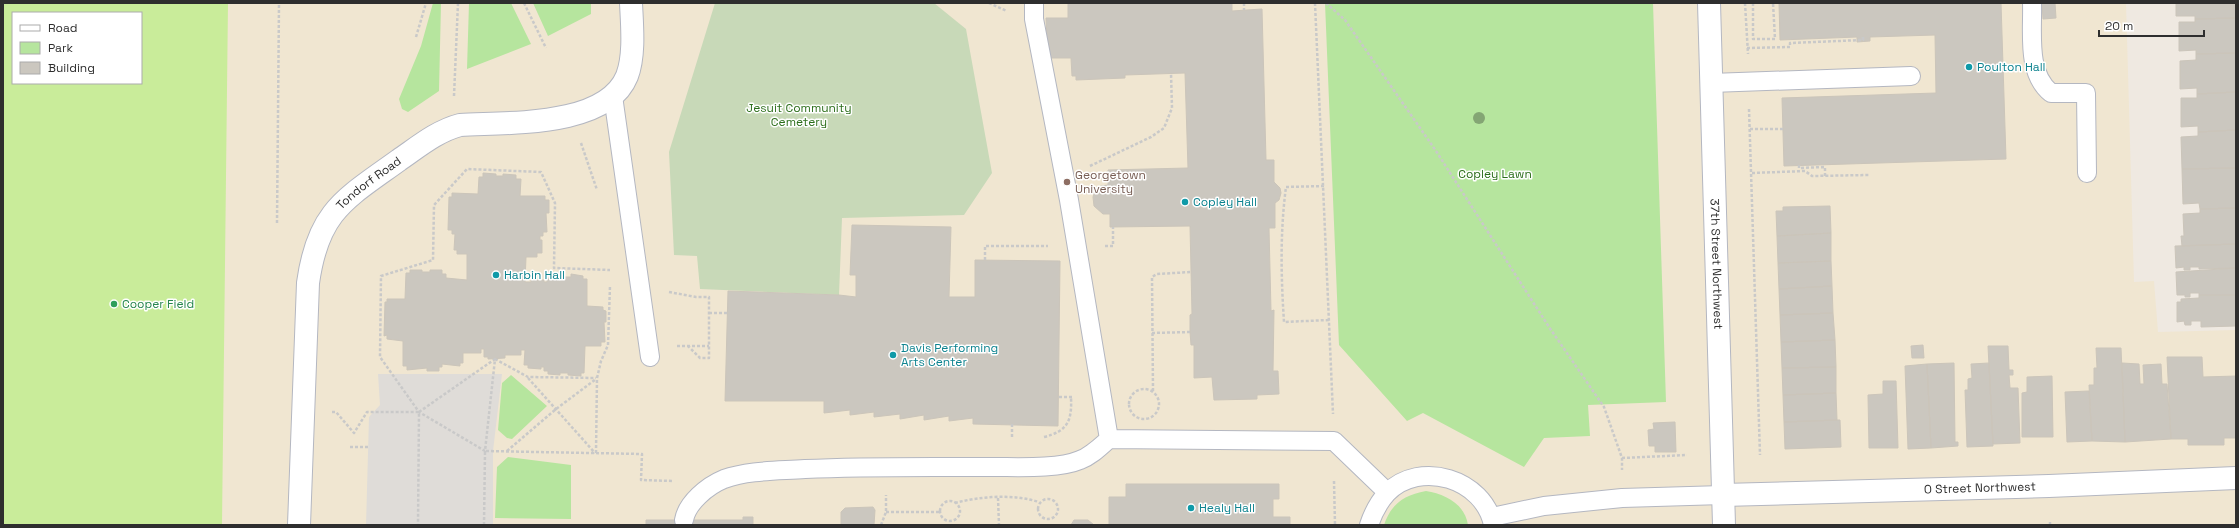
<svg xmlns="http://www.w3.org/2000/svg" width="2239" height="528" font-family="'Space Grotesk',sans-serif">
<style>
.education{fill:#f0e6d1;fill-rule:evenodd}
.green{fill:#b6e59e}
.cemetery{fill:#c8d9b8}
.pitch{fill:#c9ec9a;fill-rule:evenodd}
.plaza{fill:#dfdcd8}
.building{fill:#cbc7bf;stroke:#cbc5ba}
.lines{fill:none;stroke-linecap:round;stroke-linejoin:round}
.lane-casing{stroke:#b4b7c1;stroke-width:20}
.street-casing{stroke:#b4b7c1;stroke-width:24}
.path{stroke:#c9c9c9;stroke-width:2.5;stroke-dasharray:3 2;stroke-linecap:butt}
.lane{stroke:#fff;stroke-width:18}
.street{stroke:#fff;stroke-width:22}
.tree{fill:#84a574}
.culture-dot{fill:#0f9aa8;stroke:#fff;stroke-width:1.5}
.education-dot{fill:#8d6e63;stroke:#fff;stroke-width:1.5}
.leisure-dot{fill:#2e9e5b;stroke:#fff;stroke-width:1.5}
.labels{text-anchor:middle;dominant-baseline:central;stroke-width:3;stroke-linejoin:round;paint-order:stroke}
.culture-label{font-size:12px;fill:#0d838f;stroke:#fff;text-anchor:start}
.park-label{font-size:12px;fill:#2c6e1b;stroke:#fff}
.education-label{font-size:12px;fill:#785e54;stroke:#fff;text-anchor:start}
.street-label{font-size:12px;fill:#2e2e2e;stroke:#fff}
.leisure-label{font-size:12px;fill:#27864d;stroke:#fff;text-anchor:start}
</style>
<rect width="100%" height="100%" fill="#efe9e1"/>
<path class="education" d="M3 3H2126L2134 282 2154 281 2158 332 2236 330V525H3ZM13 13H141V83H13Z"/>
<path class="green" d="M433 3H441L439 91 408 112 402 109 399 99 421 46Z
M469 3H511L531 44 467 69Z
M533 3H591V14L548 36Z
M1325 3H1653L1666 402 1588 405 1590 436 1544 438 1524 467 1423 413 1407 421 1339 345Z
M511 375 547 406 512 439 507 438 498 430 502 383Z
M508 457 571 465V519L495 518 497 467Z
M1426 491C1445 494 1465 504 1468 525H1384C1391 504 1404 495 1426 491Z"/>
<path class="cemetery" d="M715 3H934L966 29 992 173 964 215 842 218 839 295 700 289 697 256 674 255 669 152Z"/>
<path class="pitch" d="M3 3H228L222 525H3ZM13 13H141V83H13Z"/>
<path class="plaza" d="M378 374H502L493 451V525H366L369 417 380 405Z"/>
<path class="building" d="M1068 3H1232V11L1262 9 1266 160H1274V182L1280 188 1281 193 1279 200 1275 203V228H1269L1271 311 1274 310 1273 371H1278L1279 394 1257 395V399L1214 400 1212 377 1194 378V345H1191L1190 332V315L1192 314 1190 226 1110 227V214H1103L1094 206 1093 197 1095 190 1101 186 1108 185V170L1188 168 1185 73 1125 75V78L1076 80V76H1072L1071 58H1048L1046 18H1068Z
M1779 3H2001L2006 159 1784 166 1782 98 1936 93 1935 35 1870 37V41L1857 42V37L1780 40Z
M2042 3H2055L2056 18 2043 19Z
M2176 3H2236V18L2195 19V16H2176Z
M2236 18V53L2196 54V50L2179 51V22H2195V19Z
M2236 53V92L2197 94V88L2180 89V61L2196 60V54Z
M2236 92V130L2198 132V126L2181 127V98H2197V94Z
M2236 130V168L2182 169 2181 137 2198 136V132Z
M2236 168V208L2200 209 2199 203 2183 204 2182 169Z
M483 173 496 174V176H503V174L516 175V179H521L520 196H545V200H549V213H546L547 232H543V236H540V240H542V253H537V257H526L525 282H531V280H544V282H547V279H551V274L563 275V277H571V274L583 276V279H587V306L603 307V310L606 311V322H604L605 342H601V346H585L584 373H581V376L568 375V373H560V375L548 374V371H544V367H541V369L528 368V365H524L525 350H521V355H505V358L488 359V357H484V349H481V353H463V363H460V366L442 364V367H439V371H427V368L407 370V366H403V341L387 339V335L384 336 385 302H387V299H405L406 273H410V270H422V272H430V270H442V274H446V278L467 280V254H457V250H454L455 234H452V230H448L449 197H452V193L478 194 479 177H483Z
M1830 206 1831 233 1777 236 1776 211H1783V207Z
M2236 208V244L2182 246 2181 236H2184L2183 214 2200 213V209Z
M852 225 951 227 949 297H975V260L1060 261 1058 426 973 424V418L949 421V416L924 420V415L900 419V414L874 417V412L850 415V410L824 413V401H725L728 291 839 295 856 297V275H850Z
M1831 233V261L1778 263 1777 236Z
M2236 244V268L2199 269V267H2190V270H2184V267L2176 268 2175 246Z
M1831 261 1832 286 1779 289 1778 263Z
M2236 268V295H2199V293H2190V297H2185V295H2177L2176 272Z
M1832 286 1833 313 1780 315 1779 289Z
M2199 295H2236V326L2201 327V321H2191V325H2185L2184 321 2177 322V302H2181V299L2199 298Z
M1833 313 1835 340 1781 342 1780 315Z
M1835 340 1836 367 1782 368 1781 342Z
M1923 345 1924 358H1912L1911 346Z
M1988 346H2008L2009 370H2013V375H2009L2010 388H2018L2020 443 1993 444Z
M2096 348H2121L2125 442 2092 441 2089 385H2094V368H2097Z
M2167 357H2202L2203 377 2236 376V438H2224V445H2188V439H2171Z
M1954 363 1955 442H1958V446L1931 448 1927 364Z
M1989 363 1993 446 1967 447 1965 390H1968V379L1972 378 1971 364Z
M2122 363 2139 364 2140 384H2144L2143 365 2161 364 2162 384H2167L2171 439 2125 442Z
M1927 364 1931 448 1908 449 1905 366Z
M1836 367V393L1783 395 1782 368Z
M2052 376 2053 437H2022V393L2027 392V377Z
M1883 381H1896L1898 448H1869L1868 395 1883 394Z
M2089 391 2092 441 2067 442 2065 392Z
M1836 393 1837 420 1784 422 1783 395Z
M1837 420H1840L1841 447 1785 449 1784 422Z
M1675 422 1676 452H1655V446H1649L1648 430 1654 429 1653 423Z
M1126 484H1279V499H1273V517H1290V525L1109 524V497H1126Z
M873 507 875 510 874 525H841V512L845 508Z
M743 517H753V525H646V520H743Z
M1074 520H1088L1094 525H1071Z"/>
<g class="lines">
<defs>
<path id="lane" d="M1034 3V19L1069 200 1109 439
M2032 3C2033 32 2026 73 2051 93H2086L2087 173
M1711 83 1911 76
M613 96 650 357
M1492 517 1544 506 1622 498 1723 495
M684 520C687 503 707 486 724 479 749 470 779 471 805 469 869 466 932 467 996 467 1018 467 1059 469 1080 460 1091 456 1100 447 1109 439L1334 441 1387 492
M1369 525C1373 513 1378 503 1387 493 1420 459 1484 479 1493 525"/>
<g id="street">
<path id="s1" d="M1709 3 1724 525"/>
<path id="s2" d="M1723 495 2049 486 2236 478"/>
<path id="s3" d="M299 525 308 283C318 211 345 199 399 160 418 147 437 131 460 125 506 122 606 128 627 76 635 55 632 25 631 3"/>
</g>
</defs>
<use href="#lane" class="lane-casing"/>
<use href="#street" class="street-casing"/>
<path class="path" d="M524 3 546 48
M989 3 1007 11
M1244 3V10
M1315 3 1333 414
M1326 3 1345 20 1436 151 1549 327 1604 407 1622 458V470
M1745 3 1748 54
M1753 3V39H1775L1773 3
M416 37 426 3
M1747 48 1790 47V43L1863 40V37
M454 96 458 3
M1749 109 1760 455
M1750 129H1783
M581 143 597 190
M1799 165V168L1825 167V176
M1090 166 1151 137 1164 128 1172 108 1171 73
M1752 173 1805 171 1812 176 1870 175
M1324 186 1286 187C1280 232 1281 277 1284 322L1329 320
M277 223 279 3
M1105 246H1113V227
M985 260V246H1048
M669 292 696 297H709V358H700L688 346
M709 313H728
M1152 333 1190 332
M677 346H709
M495 359 528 377 596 378
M528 378 595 453
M1129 404a15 15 0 1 1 30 0a15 15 0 1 1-30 0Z
M1153 391 1152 277 1157 274 1191 272
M1059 397H1072
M332 412H336L354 433 367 412H419L418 525
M419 412 495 359 485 451 419 412 380 357 381 276 433 260 434 205 467 169 541 172 555 203 554 268 610 270
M1012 424V438
M1044 437C1068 431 1072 421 1071 397
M350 447H368
M507 451 556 409 596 379
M596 453 597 378 601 361 608 345 610 286
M1622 458 1687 455
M1334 481 1335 525
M998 498 999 525
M1038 509a10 10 0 1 1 20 0a10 10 0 1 1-20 0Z
M940 511a10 10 0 1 1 20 0a10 10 0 1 1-20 0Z
M955 503C981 496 1014 494 1039 502
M886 512H940
M2050 522V525
M484 525 485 451 642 454 641 480 673 481
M881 525 886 512V495"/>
<use href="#lane" class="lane"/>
<use href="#street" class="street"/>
</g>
<circle class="tree" cx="1479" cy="118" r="6"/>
<g class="culture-dot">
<circle cx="1969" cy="67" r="4"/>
<circle cx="1185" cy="202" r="4"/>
<circle cx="496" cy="275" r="4"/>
<circle cx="893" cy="355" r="4"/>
<circle cx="1191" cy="508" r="4"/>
</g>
<circle class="education-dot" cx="1067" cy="182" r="4"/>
<circle class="leisure-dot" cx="114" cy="304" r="4"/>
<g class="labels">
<g class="culture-label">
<text x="1977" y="67">Poulton Hall</text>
<text x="1193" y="202">Copley Hall</text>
<text x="504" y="275">Harbin Hall</text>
<text x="901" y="348">Davis Performing<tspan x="901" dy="14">Arts Center</tspan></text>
<text x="1199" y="508">Healy Hall</text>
</g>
<g class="park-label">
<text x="799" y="108">Jesuit Community<tspan x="799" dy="14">Cemetery</tspan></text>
<text x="1495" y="174">Copley Lawn</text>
</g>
<g class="education-label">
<text x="1075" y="175">Georgetown<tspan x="1075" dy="14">University</tspan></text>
</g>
<g class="street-label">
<text stroke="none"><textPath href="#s3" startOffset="364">Tondorf Road</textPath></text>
<text stroke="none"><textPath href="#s1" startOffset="261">37th Street Northwest</textPath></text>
<text stroke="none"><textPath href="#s2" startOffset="257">O Street Northwest</textPath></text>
</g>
<g class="leisure-label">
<text x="122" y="304">Cooper Field</text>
</g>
</g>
<rect width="2239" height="528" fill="none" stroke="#2e2e2e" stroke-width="8"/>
<rect x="12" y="12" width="130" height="72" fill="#ffffff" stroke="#ababab"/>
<rect x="20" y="25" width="20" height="6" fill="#ffffff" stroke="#ababab"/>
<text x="48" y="32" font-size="12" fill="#2e2e2e">Road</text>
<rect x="20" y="42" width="20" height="12" fill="#b6e59e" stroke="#ababab"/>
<text x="48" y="52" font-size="12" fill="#2e2e2e">Park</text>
<rect x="20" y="62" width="20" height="12" fill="#cbc7bf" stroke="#ababab"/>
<text x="48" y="72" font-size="12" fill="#2e2e2e">Building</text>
<path d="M2099 30v6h105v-6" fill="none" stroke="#2e2e2e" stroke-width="2"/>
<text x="2105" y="30" font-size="12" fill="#2e2e2e" stroke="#ffffff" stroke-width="3" paint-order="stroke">20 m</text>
</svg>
